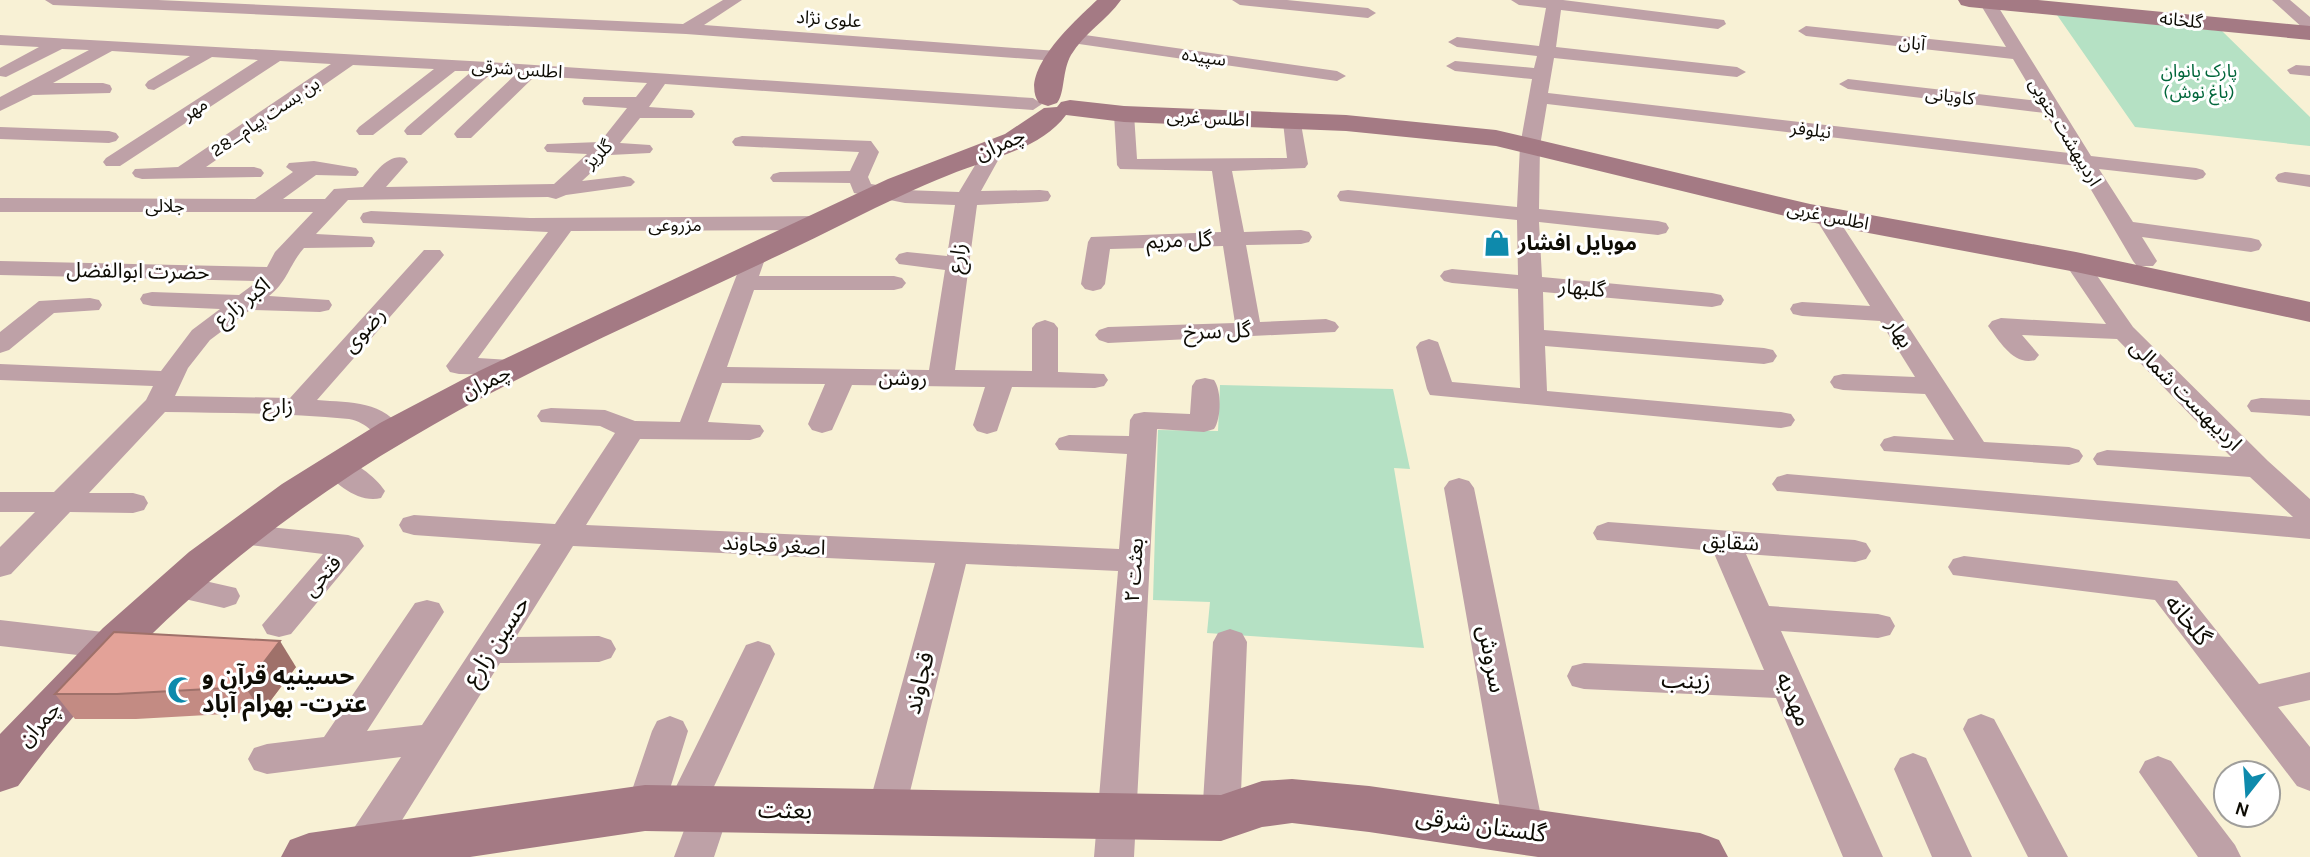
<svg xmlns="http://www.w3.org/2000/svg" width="2310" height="857" font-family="Karla,'Noto Sans Arabic',sans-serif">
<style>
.green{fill:#b5e1c4}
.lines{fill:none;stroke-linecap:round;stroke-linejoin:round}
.street{fill:#bea1a7;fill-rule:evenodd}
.secondary{fill:#a47a84;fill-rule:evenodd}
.wall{fill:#c38b83}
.shaded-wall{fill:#9f716a}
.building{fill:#e3a298;stroke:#9f716a;stroke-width:2}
.labels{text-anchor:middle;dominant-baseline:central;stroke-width:6;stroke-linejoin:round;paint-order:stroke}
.far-street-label{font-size:18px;fill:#0e0c04;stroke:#fff}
.far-park-label{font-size:18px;fill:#00663a;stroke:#fff}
.street-label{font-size:21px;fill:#0e0c04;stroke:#fff}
.poi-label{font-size:21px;font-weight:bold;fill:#0e0c04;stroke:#fff;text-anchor:start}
.near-street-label{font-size:24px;fill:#0e0c04;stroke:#fff}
.near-poi-label{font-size:24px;font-weight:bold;fill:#0e0c04;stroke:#fff;text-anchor:start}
</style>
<rect width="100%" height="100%" fill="#f8f1d5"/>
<path class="green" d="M2057 15 2222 31 2310 117V146L2135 127Z
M1220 385 1393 389 1410 469 1394 468 1424 648 1207 633 1210 602 1153 600 1158 430 1218 431Z"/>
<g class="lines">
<path class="street" d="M45 0H158L683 24 723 0H742L704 25 1057 51 1066 56 1057 61 686 34 53 5Z
M1232 0H1287L1368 8 1376 13 1368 18 1240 5Z
M1511 0H1563L1724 20 1726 24 1718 29 1561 10 1556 47 1737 67 1746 72 1737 77 1554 58 1548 93 2069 153 2045 113 1848 89 1839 84 1848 79 2038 101 2013 59 1806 36 1798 31 1806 26 2006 47 1979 2 1994 0 2091 156 2196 168 2203 170 2206 174 2203 178 2196 180 2099 169 2133 222 2251 238 2259 240 2262 245 2259 250 2251 252 2142 237 2157 261 2153 266H2137L2133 261 2077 166 1547 104 1540 146 1539 209 1658 221 1666 223 1669 228 1666 233 1658 235 1539 222 1542 277 1712 293 1721 295 1724 300 1721 305 1712 307 1543 292 1544 330 1764 348 1773 350 1777 356 1773 362 1764 364 1545 346 1547 391 1781 412 1791 414 1795 420 1791 426 1781 428 1430 395 1427 389 1416 347 1420 342 1429 339 1438 342 1452 382 1520 388 1518 289 1452 283 1444 281 1440 276 1444 271 1452 269 1518 275 1517 220 1348 202 1340 201 1337 196 1340 191 1348 190 1517 207 1520 146 1532 79 1455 71 1446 66 1455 61 1534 68 1537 56 1457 47 1448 42 1457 37 1539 46 1546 8 1519 5Z
M2272 0H2290L2310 17V30L2304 29Z
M1071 33 1337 71 1346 76 1337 81 1065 42 1063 38Z
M0 35 488 62 1033 98 1042 104 1033 110 665 84 649 107 692 110 695 114 692 118H640L620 143 650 145 653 149 650 153 610 155 582 181 624 176 631 178 635 182 631 186 566 195 556 199 548 197 348 200 316 234 372 237 375 242 372 247 304 248C289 265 288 281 269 296L329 300 332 305 329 310 320 312 250 310 210 340 188 368 175 396 290 398 424 250H440L444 255 440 260 317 400C352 403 383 400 405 433L401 439C377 445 371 422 349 419 288 413 227 413 165 412L89 493H133L144 496 148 503 144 510 133 513 70 512 11 574 0 577V547L35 512H0V492H54L146 400 153 386 0 380V364L161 371 192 330 220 309 152 306 143 304 140 299 143 294 152 292 239 295 258 281 0 275V261L267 267 275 252 313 212H0V198L255 199 293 172 286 167 289 163 314 161 356 168 359 172 356 176 316 175 283 199H325L334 189 363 187C374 175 387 153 405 158L408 162 386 187 554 184 587 154 547 152 544 148 547 144 600 142 627 108 584 105 582 101 584 97H636L647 83 535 76 471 138H457L454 134 457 130 516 74 492 73 421 135H407L404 131 407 127 472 71H455L373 135H359L356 131 359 127 434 69 353 65 206 167H254L261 169 264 173 261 177 142 179 135 177 132 173 135 169 178 167 331 64 280 61 120 166H106L103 162 106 158 258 60 212 57 154 90 148 89 145 85 148 81 190 56 112 51 53 83H103L110 85 112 89 110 93 33 95 0 111V97L89 50 62 49 6 77 0 76V68L39 47 0 45Z
M2296 65 2310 66V76L2290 74 2287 70Z
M1124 108 1134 114 1137 159 1287 158 1283 122 1286 118H1300L1308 164 1305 168 1232 171 1244 232 1301 230 1309 232 1312 237 1309 242 1301 244 1246 245 1260 322 1326 319 1335 322 1339 327 1335 332 1108 343 1099 340 1095 335 1099 330 1108 327 1235 323 1223 246 1110 249 1105 284 1101 289 1093 291 1085 289 1081 284 1088 242 1091 237 1221 232 1212 171 1120 169 1117 165 1114 114Z
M0 127 109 131 116 133 119 137 116 141 109 143 0 139Z
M742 136 871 141 879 152 868 177 871 184 905 190 959 192 989 142H1003L1006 146 981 191 1040 190 1048 191 1051 196 1048 201 1040 202 977 205 955 370 1032 371V328L1036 323 1045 320 1054 323 1058 328V372L1104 374 1108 380 1104 386 1095 388 1012 387 997 431 987 434 977 431 973 425 985 387 852 385 832 430 822 433 812 430 808 424 825 384 722 383 708 422 760 425 764 431 760 437 750 440 640 439 586 525 1119 549 1127 454 1059 450 1055 444 1059 438 1069 435 1129 436 1130 420 1134 414 1144 412 1190 414 1192 386 1196 380 1205 378 1214 380C1222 391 1221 419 1214 429L1204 432 1157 429 1134 857H1094L1118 571 966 564 905 812 900 824 886 829 872 824 867 812 935 563 573 546 516 637 599 636 611 640 616 649 611 658 599 662 500 663 379 857H342L340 852 346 840 401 757 267 774 254 770 248 759 254 748 267 744 324 737 415 603 427 600 439 603 444 612 367 731 422 725 541 544 414 535 403 532 399 525 403 518 414 515 555 524 615 433 600 426 541 422 537 416 541 410 551 408 605 410 635 421 680 422 746 251H762L766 256 759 276H894L902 278 906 283 902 288 894 290H754L727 367 929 370 945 270 899 264 895 259 899 254 907 252 947 256 955 205 905 203 854 193 850 183 773 182 770 178 773 174 780 172 850 171 859 152 735 146 732 142 735 138Z
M2285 172 2310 175V187L2278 182 2275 178 2278 174Z
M1825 209 1833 211 1836 216 1984 442 2069 447 2079 450 2083 456 2079 462 2069 465 1884 451 1880 445 1884 439 1894 436 1954 440 1925 394 1843 390 1834 388 1830 382 1834 376 1843 374 1915 377 1880 321 1802 316 1793 314 1790 309 1793 304 1802 302 1870 306 1814 216 1817 211Z
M371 211 530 218 820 216 828 218 831 223 828 228 820 230 571 231 478 358 526 361 530 367 526 373 517 375 459 374 450 372 446 366 548 232 363 223 360 218 363 213Z
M2076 255 2084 257 2133 327 2268 461 2310 499V539L1777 491 1772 484 1777 477 1787 474 2293 517 2250 477 2097 465 2093 459 2097 453 2107 450 2231 457 2117 339 2022 335 2039 355 2035 360C2014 366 2000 342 1988 326L1992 321 2001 318 2106 324 2064 262 2068 257Z
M90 298 99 300 102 305 99 310 54 313 9 350 0 353V332L39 301Z
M2261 398 2310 400V416L2251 412 2247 406 2251 400Z
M336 456C353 460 375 476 385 491L381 498C359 504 333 483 321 465L326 458Z
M1459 478 1469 481 1474 488 1544 831 1538 843 1524 848 1510 843 1504 831 1444 488 1449 481Z
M1608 522 1855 540 1866 543 1871 551 1866 559 1855 562 1746 554 1769 606 1878 614 1890 617 1895 626 1890 635 1878 638 1781 631 1883 857H1843L1776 698 1584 689 1572 686 1567 676 1572 666 1584 663 1764 670 1713 551 1597 540 1593 533 1597 526Z
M238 524 348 535 359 538 364 546 291 634 279 637 267 634 262 625 323 554 227 542 222 535 227 528Z
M1964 556 2177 581 2259 684 2310 672V700L2278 707 2310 747V791L2297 786 2155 600 1953 575 1948 567 1953 559Z
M174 574 236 588 240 596 236 604 224 608 163 594 158 586 163 578Z
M0 620 112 633 124 637 129 646 124 655 112 659 0 646Z
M1230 629 1242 633 1247 642 1240 818 1235 830 1221 835 1207 830 1202 818 1213 642 1218 633Z
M758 641 770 645 775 654 711 793 725 797 730 809 714 857H674L686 825 670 821 665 809 746 645Z
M1981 714 1994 719 2068 857H2028L1963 729 1968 719Z
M670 716 683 721 688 731 664 808 659 820 645 824 631 820 626 808 652 731 657 721Z
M1913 753 1926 758 1972 857H1932L1894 769 1900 758Z
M2158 756 2171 761 2235 845 2241 857H2198L2139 772 2145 761Z"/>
<path class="secondary" d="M1097 0H1121C1107 20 1084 33 1071 55 1062 71 1065 93 1057 103L1048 106 1039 103C1017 72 1077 19 1097 0Z
M1958 0H2038L2310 26V40L1969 7 1961 5Z
M1070 100 1124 106 1346 115 1496 130 1810 204 2076 252 2310 302V322L2076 272 1810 222 1496 146 1346 131 1124 122 1066 115C1040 150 987 159 949 175 916 188 883 204 851 220 704 294 550 355 409 439 260 526 121 647 18 786L0 792V734L103 628 189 552 282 484 380 423 479 371 576 325 888 179 1005 134 1044 108 1057 107 1061 102Z
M1292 779 1369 786 1700 833 1719 840 1728 857H1538L1369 832 1292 823 1262 827 1221 841 645 831 470 857H281L290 840 309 833 645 785 1221 795 1262 781Z"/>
</g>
<path class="wall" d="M296 667 262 712 136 719H75L55 694Z"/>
<path class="shaded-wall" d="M280 641 296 667 262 712 245 687Z"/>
<path class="building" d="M114 632 280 641 245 687 117 694H55Z"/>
<defs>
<symbol id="shop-bare" viewBox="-9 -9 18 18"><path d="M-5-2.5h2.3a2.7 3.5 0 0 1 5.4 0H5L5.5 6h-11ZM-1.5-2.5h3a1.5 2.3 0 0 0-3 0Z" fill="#0e8aac" stroke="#fff" stroke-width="2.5" paint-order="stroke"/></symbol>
<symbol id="mosque-bare" viewBox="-9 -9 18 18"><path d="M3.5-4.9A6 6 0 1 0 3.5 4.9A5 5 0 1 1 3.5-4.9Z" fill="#0e8aac" stroke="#fff" stroke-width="2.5" paint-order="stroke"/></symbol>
</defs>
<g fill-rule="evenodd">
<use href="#shop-bare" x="1478" y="224" width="38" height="38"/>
<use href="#mosque-bare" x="162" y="671" width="38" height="38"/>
</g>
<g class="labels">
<g class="far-street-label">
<text transform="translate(829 19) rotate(4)">علوی نژاد</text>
<text transform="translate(2181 20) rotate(6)">گلخانه</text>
<text transform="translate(1912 43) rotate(6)">آبان</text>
<text transform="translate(1204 57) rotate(8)">سپیده</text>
<text transform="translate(517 69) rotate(4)">اطلس شرقی</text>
<text transform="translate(1950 96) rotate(7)">کاویانی</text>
<text transform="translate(195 109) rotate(-33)">مهر</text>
<text transform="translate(265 117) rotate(-34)">بن بست پیام_28</text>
<text transform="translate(1208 118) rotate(3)">اطلس غربی</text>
<text transform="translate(1811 130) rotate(7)">نیلوفر</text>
<text transform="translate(2065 132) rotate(59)">اردیبهشت جنوبی</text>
<text transform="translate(598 154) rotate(-44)">گلریز</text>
<text x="165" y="206">جلالی</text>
<text transform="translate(1828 216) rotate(11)">اطلس غربی</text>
<text x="675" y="225">مزروعی</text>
</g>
<g class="far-park-label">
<text x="2199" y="71">پارک بانوان<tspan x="2199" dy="21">(باغ نوش)</tspan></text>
</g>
<g class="street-label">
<text transform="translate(1000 144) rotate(-23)">چمران</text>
<text transform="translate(1179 240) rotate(-2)">گل مریم</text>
<text transform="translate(957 258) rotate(-81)">زارع</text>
<text transform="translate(138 271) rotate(1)">حضرت ابوالفضل</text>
<text transform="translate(1582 288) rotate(5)">گلبهار</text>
<text transform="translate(242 302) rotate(-39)">اکبر زارع</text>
<text transform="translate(364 330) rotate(-48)">رضوی</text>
<text transform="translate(1217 331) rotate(-2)">گل سرخ</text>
<text transform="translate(1900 333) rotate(57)">بهار</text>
<text transform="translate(903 378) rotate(1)">روشن</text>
<text transform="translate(486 382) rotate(-26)">چمران</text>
<text transform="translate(2186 395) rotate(45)">اردیبهست شمالی</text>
<text transform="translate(278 406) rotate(1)">زارع</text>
<text transform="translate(1731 542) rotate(4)">شقایق</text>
<text transform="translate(774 545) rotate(3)">اصغر قجاوند</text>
<text transform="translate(1134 570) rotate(-86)">بعثت ۲</text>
<text transform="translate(322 576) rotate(-49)">فتحی</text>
<text transform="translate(39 724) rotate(-48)">چمران</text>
</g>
<g class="poi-label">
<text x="1518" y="243">موبایل افشار</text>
</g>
<g class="near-street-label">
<text transform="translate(2188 620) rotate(51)">گلخانه</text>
<text transform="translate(496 641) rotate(-57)">حسین زارع</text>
<text transform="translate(1492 659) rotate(79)">سروش</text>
<text transform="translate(1686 680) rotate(2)">زینب</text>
<text transform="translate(919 683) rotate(-76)">قجاوند</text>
<text transform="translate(1794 699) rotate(67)">مهدیه</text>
<text transform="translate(785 810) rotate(1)">بعثت</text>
<text transform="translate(1481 825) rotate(8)">گلستان شرقی</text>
</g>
<g class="near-poi-label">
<text x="202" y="676">حسینیه قرآن و<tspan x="202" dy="28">عترت- بهرام آباد</tspan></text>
</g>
</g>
<g transform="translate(2247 794) rotate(197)"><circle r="33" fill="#ffffff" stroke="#9f9e9b" stroke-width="2"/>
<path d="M0-5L12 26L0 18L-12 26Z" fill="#0e8aac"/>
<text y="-10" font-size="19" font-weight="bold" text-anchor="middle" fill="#0e0c04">N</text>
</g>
</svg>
